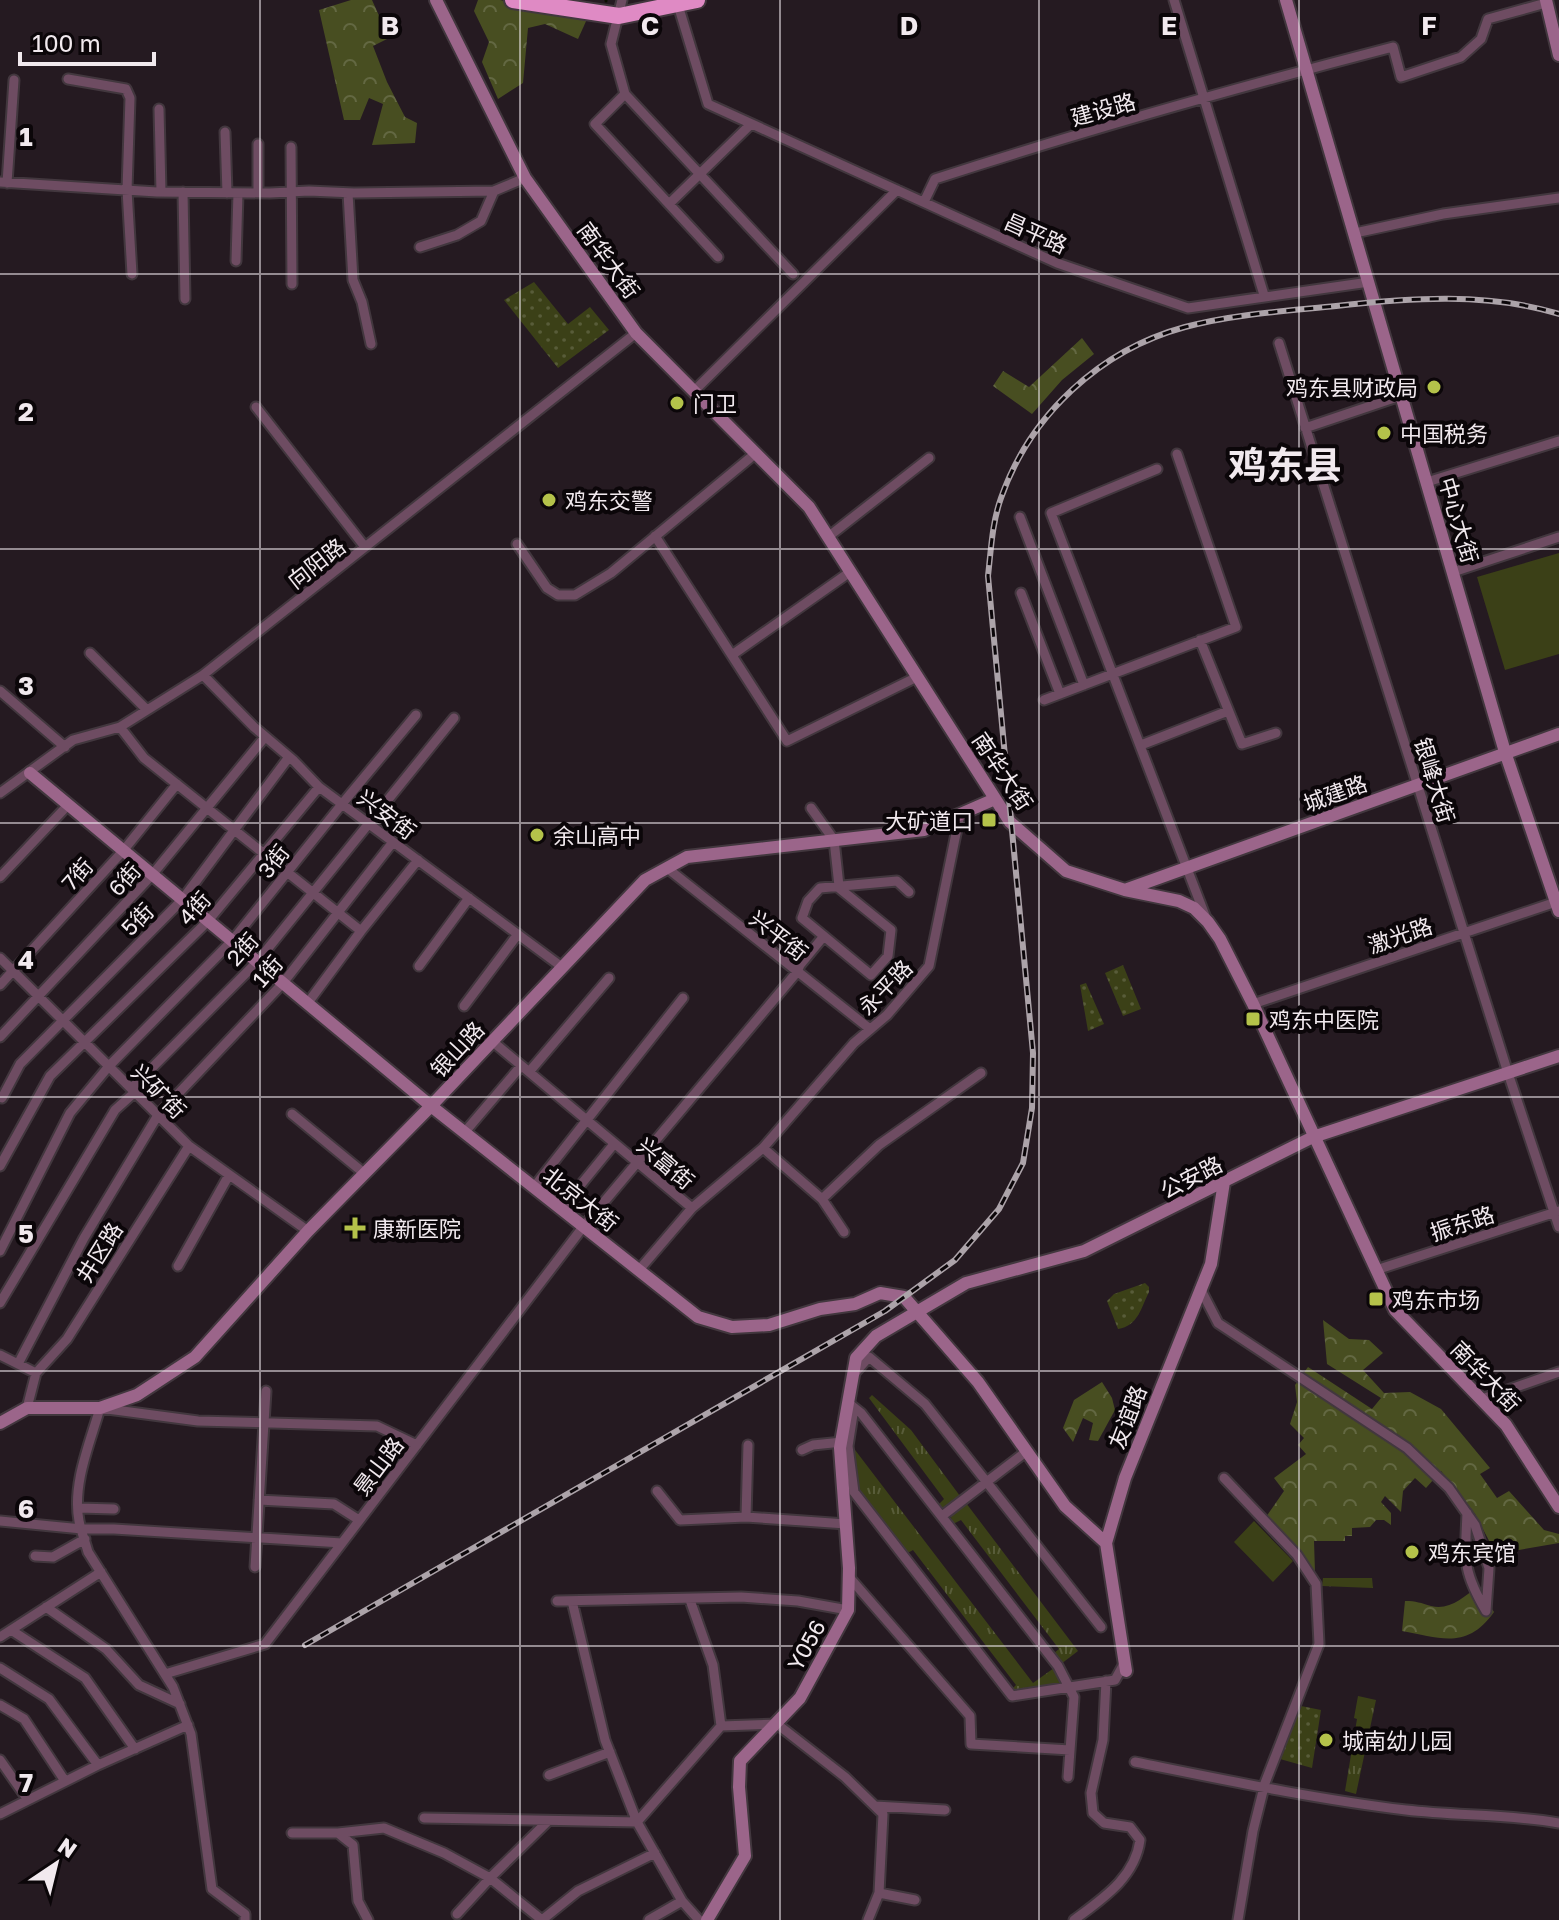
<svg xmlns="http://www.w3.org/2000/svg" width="1559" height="1920" font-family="'Golos Text','Noto Sans SC',sans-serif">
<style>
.grass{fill:url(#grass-tufts)}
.forest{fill:url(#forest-crowns)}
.park{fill:url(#park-dots)}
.garden{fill:#3b4017}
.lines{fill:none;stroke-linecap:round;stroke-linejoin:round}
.stream{stroke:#0b0e00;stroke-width:3}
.street-casing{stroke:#42373e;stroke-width:13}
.secondary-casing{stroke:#42373e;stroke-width:16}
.highway-casing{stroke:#42373e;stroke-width:20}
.street{stroke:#6e4c62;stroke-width:9}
.secondary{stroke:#9b658a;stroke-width:12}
.highway{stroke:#df8ac4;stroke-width:16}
.rail-casing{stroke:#aca3a9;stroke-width:6}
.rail{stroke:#0b0609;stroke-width:3;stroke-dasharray:9;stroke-linecap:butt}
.grid{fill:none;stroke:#f1e9ee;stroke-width:2;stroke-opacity:0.55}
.poi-dot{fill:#b4c24a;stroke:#0b0609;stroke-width:3}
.labels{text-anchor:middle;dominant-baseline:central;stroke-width:8;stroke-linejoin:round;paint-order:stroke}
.street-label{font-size:22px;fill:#f1e9ee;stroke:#0b0609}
.poi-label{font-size:22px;fill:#f1e9ee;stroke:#0b0609;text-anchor:start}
.town-label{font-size:38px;font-weight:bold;fill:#f1e9ee;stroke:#0b0609}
.grid-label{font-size:26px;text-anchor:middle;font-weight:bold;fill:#f1e9ee;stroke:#0b0609;stroke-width:8;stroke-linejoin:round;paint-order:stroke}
</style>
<defs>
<pattern id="grass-tufts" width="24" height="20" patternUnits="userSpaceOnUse" patternTransform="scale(2)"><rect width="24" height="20" fill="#3b4017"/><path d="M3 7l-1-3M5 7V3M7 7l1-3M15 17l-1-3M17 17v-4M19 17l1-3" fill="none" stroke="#585c39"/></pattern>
<pattern id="forest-crowns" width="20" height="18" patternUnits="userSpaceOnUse" patternTransform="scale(2)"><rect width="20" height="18" fill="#484e21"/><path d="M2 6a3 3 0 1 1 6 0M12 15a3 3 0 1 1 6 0" fill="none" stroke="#636842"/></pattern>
<pattern id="park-dots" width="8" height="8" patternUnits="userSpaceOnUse" patternTransform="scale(2)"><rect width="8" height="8" fill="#3b4017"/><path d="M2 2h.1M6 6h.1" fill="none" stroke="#585c39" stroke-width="1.8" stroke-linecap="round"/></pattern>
</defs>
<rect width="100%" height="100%" fill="#251a21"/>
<path class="grass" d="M872 1395 911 1430 960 1496 944 1508 938 1505 944 1499 869 1398Z
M852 1446 1033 1683 1054 1668 1062 1681 1060 1684 1019 1691 1011 1690 1016 1685 913 1550 906 1554 857 1491Z
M966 1503 1078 1651 1061 1664 1054 1653 1059 1649 961 1520 953 1524 950 1515Z
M1323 1578H1372L1373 1588 1322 1586Z
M1358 1696 1376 1700 1356 1794 1345 1791 1357 1719 1354 1718Z"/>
<path class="forest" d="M351 0H372L389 38 373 46 387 82 405 117 417 123 415 143 372 145 383 104 369 98 360 120H344L319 10Z
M478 0H500L587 19 578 39 545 24 528 28 523 83 498 99 482 62 489 42 474 11Z
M1082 338 1094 354 1062 380 1032 414 993 386 1003 371 1029 387Z
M1323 1320 1349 1339 1369 1340 1383 1353 1363 1370 1384 1393 1410 1392 1441 1409 1490 1468 1480 1474 1497 1498 1509 1491 1544 1530 1559 1534V1543L1496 1554 1475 1514 1441 1471 1426 1488 1415 1478 1403 1491 1401 1512 1385 1496 1381 1502 1391 1513V1525L1384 1520H1376L1370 1527 1352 1528V1536H1345V1541H1314L1315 1573 1266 1517 1284 1491 1274 1478 1306 1454 1298 1445 1304 1438 1290 1424 1297 1402 1295 1385 1308 1367 1372 1409 1381 1398 1327 1364Z
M1102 1382 1112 1398 1115 1410 1098 1441 1089 1440 1093 1423 1083 1418 1073 1442 1063 1428 1074 1400Z
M1477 1587 1494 1612C1467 1650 1441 1638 1402 1631L1405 1601C1416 1601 1421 1603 1431 1606 1449 1611 1464 1597 1477 1587Z"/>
<path class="park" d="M534 282 568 324 590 307 609 330 558 368 504 300Z
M1123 965 1141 1009 1123 1016 1105 973Z
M1086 983 1104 1024 1088 1031 1080 985Z
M1145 1283 1149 1287V1292C1141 1308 1138 1326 1118 1329L1107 1301 1114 1294Z
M1301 1706 1321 1710 1312 1768 1280 1759Z"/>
<path class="garden" d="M1559 553V654L1505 670 1477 577Z
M1254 1521 1293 1561 1273 1582 1234 1542Z"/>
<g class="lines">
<path class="stream" d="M606 1V0"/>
<defs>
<path id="street" d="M622 0 611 44 625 94 793 274
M1174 0 1264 295
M675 2 678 5 708 104 1057 263 1188 308 1369 282
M68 79 126 89 130 98 127 190 132 274
M625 94 595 124 718 257
M159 109 161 192
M225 132 227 193
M258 144V193
M291 147 292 284
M0 182 157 192 270 193 309 191 354 193 494 191 525 178
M7 183 14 80
M183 192 185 299
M348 193 353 280 362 302 371 344
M924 202 935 179C1086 130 1239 87 1393 47L1401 77 1461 57 1481 39 1488 19 1546 3
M669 204 751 124
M1355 233 1443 214 1559 198
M420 247 457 235 481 221 494 191
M236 261 238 193
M1279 343 1508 1073 1559 1227
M694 391 897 190
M256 407 365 547
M1305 428 1403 395
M1157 469 1051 513 1206 918
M1427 482 1559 441
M1020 517 1084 685
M655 536 787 741 917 677
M828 537 929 458
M517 544 547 588 558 595H575L611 573 756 453
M1453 572 1559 537
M1021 593 1060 694
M1200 640 1242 744 1276 733
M90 653 147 710
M732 655 850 572
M203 675 254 727 294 761 319 787 562 967
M0 691 65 747
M1044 700 1236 627 1177 454
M120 727 144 758 361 931
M1141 745 1228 711
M0 793 73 740 120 727 203 675 636 333
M811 808 834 840 839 886V888L891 930 888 956 871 975 802 918 808 901 820 888 897 881 909 892
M667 868 870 1029
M0 877 68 805
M0 958 189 1146 308 1231
M419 966 469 898
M0 985 123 851 177 784
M307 1004 361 931 418 860
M1253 1004 1559 901
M464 1006 518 934
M0 1037 152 875 265 737
M492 1041 692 1208 763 1148 822 1199 844 1232
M529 1072 609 978
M132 1088 257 962 454 718
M2 1098 20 1064 182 900 289 757
M292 1114 365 1174
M464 1133 521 1066
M763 1148 854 1043 887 1015 929 966 960 814
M0 1166 50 1076 208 921 319 787
M534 1187 683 998
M822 1199 879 1145 981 1073
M561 1209 614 1144
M0 1251 70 1113 109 1066 232 941 342 804 416 715
M178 1266 229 1175
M639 1270 692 1208
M1376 1270 1559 1211
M1200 1288 1218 1323 1407 1448 1449 1488 1475 1525 1489 1568 1486 1611
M0 1303 115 1110 135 1092
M0 1355 36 1373 27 1408
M18 1364 84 1238 158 1115 283 983 393 842
M36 1373 67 1339 189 1146
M853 1375 869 1357 925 1404 1101 1627
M1482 1399 1559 1372
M851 1405 861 1413 1058 1666 1074 1697 1068 1777
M854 1408 848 1446 854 1492 1012 1696 1115 1680 1125 1662
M802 1450 813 1445 842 1442
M1224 1478 1297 1555 1316 1584 1319 1644 1265 1783 1253 1831 1238 1920
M657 1491 680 1520 746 1517 846 1524
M259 1500 334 1504 359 1520
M79 1508 114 1509
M1467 1513C1465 1560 1462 1570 1486 1611
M942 1516 1027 1451
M746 1517 748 1445
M0 1521 82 1529H114L342 1543
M35 1556 53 1557 85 1539
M255 1567 266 1391
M849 1577 970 1716 971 1744 1070 1750
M690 1600 713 1665 721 1726 777 1724 845 1777 883 1814 879 1893 868 1920
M557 1601 741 1597 798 1601 848 1610
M572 1601 605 1740 637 1822 721 1726
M46 1607 106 1649 139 1685 180 1704
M11 1630 85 1678 135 1749
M0 1637 101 1572
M0 1668 49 1699 98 1765 188 1725
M165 1674 265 1644 583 1227 797 972 800 965 824 936
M0 1705 24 1719 65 1781
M0 1760 28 1800
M1135 1762C1225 1780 1315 1799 1406 1810 1457 1816 1509 1814 1559 1823
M549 1775 610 1752
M875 1806 945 1810
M0 1814 98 1765
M424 1818 637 1822 682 1901 699 1920
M292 1833H338
M879 1893 915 1900
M457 1914 490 1878 548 1821
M245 1920V1914L212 1889 191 1734 173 1687 88 1552C85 1541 81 1531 79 1521 72 1484 90 1443 100 1408L198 1421 377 1426 417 1445
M368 1920 358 1901 353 1845 338 1833 384 1828 444 1853 490 1878 542 1920 578 1891 655 1853
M649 1920 682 1901
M1074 1920C1102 1899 1135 1878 1140 1840L1130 1827 1104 1823 1093 1813 1091 1793 1103 1740 1106 1681"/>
<path id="secondary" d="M436 0 525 178 636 333 809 507 1010 822 1066 871 1125 890 1179 901 1194 908 1208 922 1220 939 1253 1004 1395 1310 1506 1425 1559 1507
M1286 0 1505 752 1559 911
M1546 0 1559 55
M30 773 431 1106 698 1317 732 1327 769 1325 820 1309 855 1304 880 1293 904 1297 978 1382 1065 1506 1106 1543
M1125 890 1559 734
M0 1423 27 1408H100L137 1395 195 1357 308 1231 431 1106 645 880 687 857 924 830 995 799
M1126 1671 1106 1543 1125 1478 1211 1264 1224 1182
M707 1920 745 1856 739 1787 740 1761 800 1698 848 1610 849 1568 840 1448 856 1358 876 1336 966 1283 1084 1251 1313 1137 1559 1056"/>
<path id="highway" d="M513 0 619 16 697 0"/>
</defs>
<use href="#street" class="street-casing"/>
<use href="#secondary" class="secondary-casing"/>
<use href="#highway" class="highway-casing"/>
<use href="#street" class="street"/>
<use href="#secondary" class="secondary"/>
<use href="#highway" class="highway"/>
<defs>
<path id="rail" d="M305 1645 885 1311 955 1260 999 1209 1023 1163 1032 1108 1033 1053 988 576C991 550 992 523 1001 498 1030 415 1100 350 1185 327 1234 314 1286 311 1336 306 1409 298 1488 292 1559 314"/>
</defs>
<use href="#rail" class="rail-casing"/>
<use href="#rail" class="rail"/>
</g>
<path class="grid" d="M260 0V1920M520 0V1920M780 0V1920M1039 0V1920M1299 0V1920M0 274H1559M0 549H1559M0 823H1559M0 1097H1559M0 1371H1559M0 1646H1559"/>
<g class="poi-dot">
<circle cx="1434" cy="387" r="8"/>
<circle cx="677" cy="403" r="8"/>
<circle cx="1384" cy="433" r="8"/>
<circle cx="549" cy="500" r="8"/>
<rect x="981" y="812" width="16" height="16" rx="4"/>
<circle cx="537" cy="835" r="8"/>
<rect x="1245" y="1011" width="16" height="16" rx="4"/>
<path d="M351 1216h8v8h8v8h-8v8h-8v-8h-8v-8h8z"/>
<rect x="1368" y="1291" width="16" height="16" rx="4"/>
<circle cx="1412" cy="1552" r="8"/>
<circle cx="1326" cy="1740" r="8"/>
</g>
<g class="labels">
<g class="street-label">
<text transform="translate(1103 109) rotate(-16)">建设路</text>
<text transform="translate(1036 233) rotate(24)">昌平路</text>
<text transform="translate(609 260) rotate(54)">南华大街</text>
<text transform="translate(1459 520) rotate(74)">中心大街</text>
<text transform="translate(316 563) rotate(-38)">向阳路</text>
<text transform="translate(1003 771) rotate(56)">南华大街</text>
<text transform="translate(1435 780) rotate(73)">银峰大街</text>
<text transform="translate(1335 793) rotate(-20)">城建路</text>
<text transform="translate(387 814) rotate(37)">兴安街</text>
<text transform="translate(273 861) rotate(-52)">3街</text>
<text transform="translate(77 874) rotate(-48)">7街</text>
<text transform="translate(124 879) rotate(-48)">6街</text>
<text transform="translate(194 908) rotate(-48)">4街</text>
<text transform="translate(137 919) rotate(-45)">5街</text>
<text transform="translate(779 935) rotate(38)">兴平街</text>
<text transform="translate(1400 935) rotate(-19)">激光路</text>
<text transform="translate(242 949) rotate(-48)">2街</text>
<text transform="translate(267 971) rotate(-49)">1街</text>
<text transform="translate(885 987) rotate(-46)">永平路</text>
<text transform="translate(457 1049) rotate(-47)">银山路</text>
<text transform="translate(159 1091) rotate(45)">兴矿街</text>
<text transform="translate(666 1163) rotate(40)">兴富街</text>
<text transform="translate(1191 1177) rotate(-27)">公安路</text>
<text transform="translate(581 1199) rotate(38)">北京大街</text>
<text transform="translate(1462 1223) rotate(-18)">振东路</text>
<text transform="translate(99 1252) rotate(-58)">井区路</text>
<text transform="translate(1486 1376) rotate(46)">南华大街</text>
<text transform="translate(1127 1417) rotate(-69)">友谊路</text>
<text transform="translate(378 1466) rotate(-53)">景山路</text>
<text transform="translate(806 1645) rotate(-61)">Y056</text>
</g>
<g class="poi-label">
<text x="1418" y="387" text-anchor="end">鸡东县财政局</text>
<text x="693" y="403">门卫</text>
<text x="1400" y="433">中国税务</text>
<text x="565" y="500">鸡东交警</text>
<text x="973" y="820" text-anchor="end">大矿道口</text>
<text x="553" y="835">余山高中</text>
<text x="1269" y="1019">鸡东中医院</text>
<text x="373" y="1228">康新医院</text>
<text x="1392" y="1299">鸡东市场</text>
<text x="1428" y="1552">鸡东宾馆</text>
<text x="1342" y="1740">城南幼儿园</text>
</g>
<g class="town-label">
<text x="1285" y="464">鸡东县</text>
</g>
</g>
<g class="grid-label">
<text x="390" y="35">B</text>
<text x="650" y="35">C</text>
<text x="909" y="35">D</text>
<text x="1169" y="35">E</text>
<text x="1429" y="35">F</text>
<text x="26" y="146">1</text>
<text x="26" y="421">2</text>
<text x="26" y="695">3</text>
<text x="26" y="969">4</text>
<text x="26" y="1243">5</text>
<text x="26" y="1518">6</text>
<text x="26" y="1792">7</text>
</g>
<g transform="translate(56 1864) rotate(35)" stroke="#0b0609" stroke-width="6" paint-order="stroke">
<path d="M0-6L14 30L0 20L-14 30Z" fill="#f1e9ee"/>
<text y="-12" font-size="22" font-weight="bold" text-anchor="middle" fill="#f1e9ee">N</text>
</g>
<path d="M20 52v12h134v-12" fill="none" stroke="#f1e9ee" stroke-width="4"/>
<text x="32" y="52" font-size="24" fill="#f1e9ee" stroke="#0b0609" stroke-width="6" paint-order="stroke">100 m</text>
</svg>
